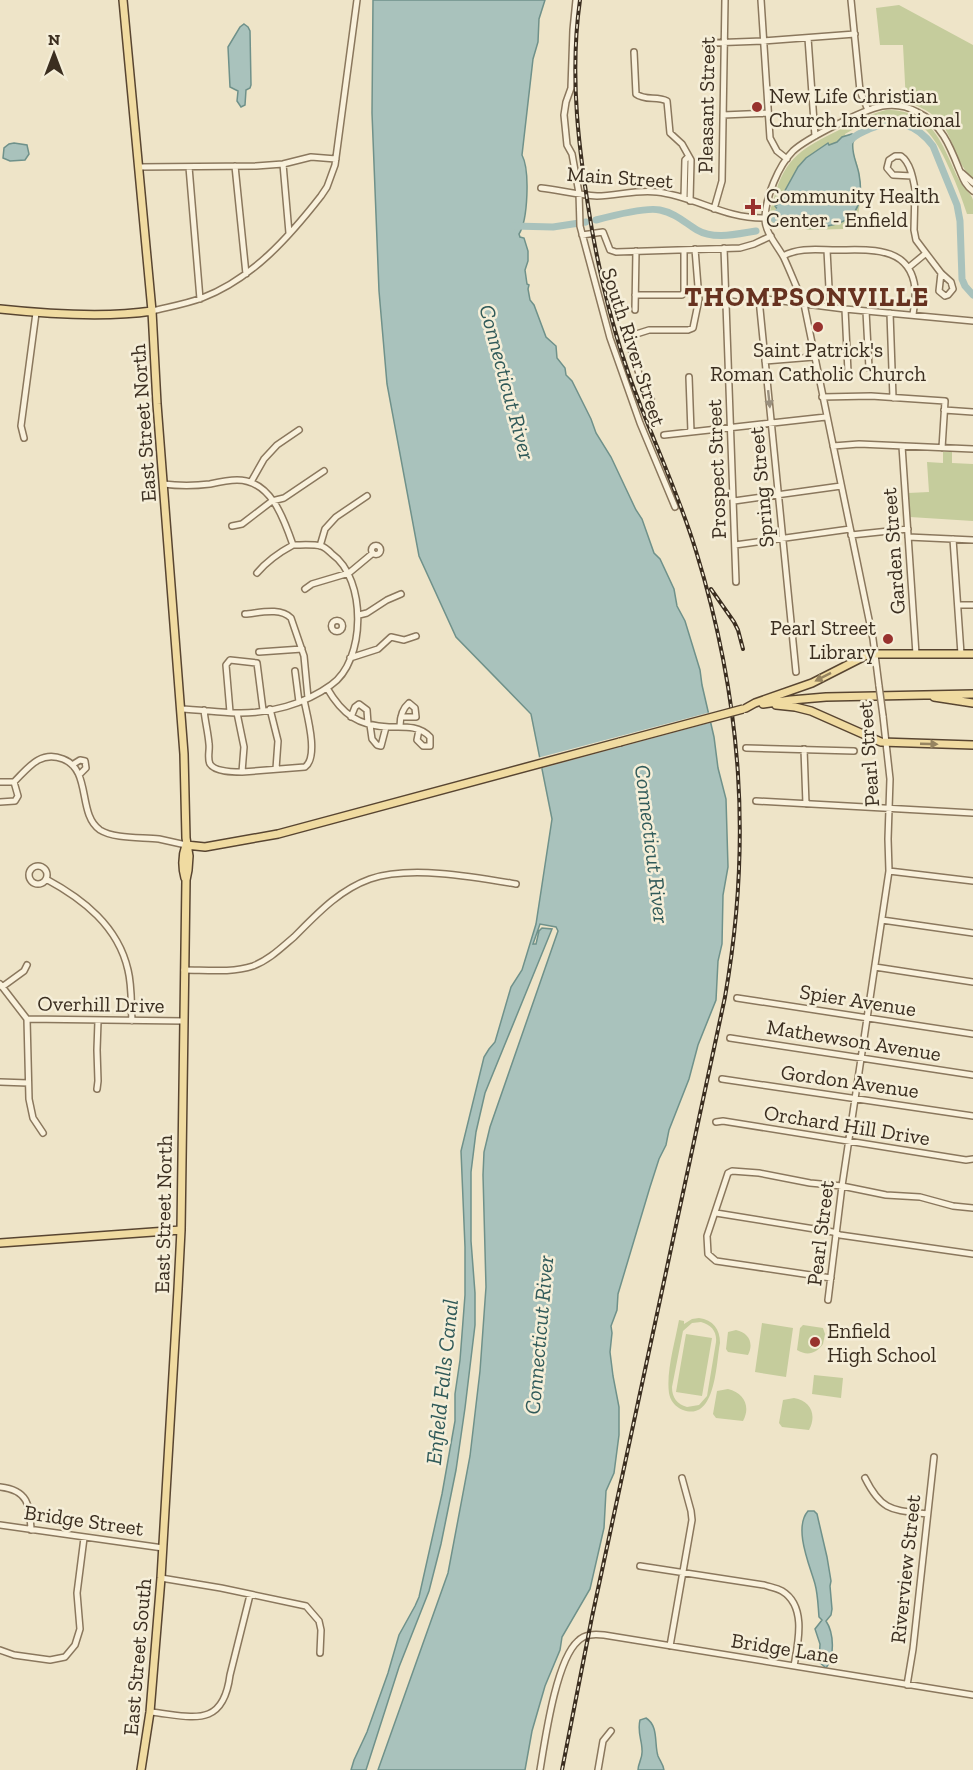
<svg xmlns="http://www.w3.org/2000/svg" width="973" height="1770" font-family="'Zilla Slab',serif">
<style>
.green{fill:#c5cc9c;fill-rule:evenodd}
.water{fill:#a9c2bc;stroke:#6f918a;stroke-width:1.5}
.pier{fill:#eee4c8}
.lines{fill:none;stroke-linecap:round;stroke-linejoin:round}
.river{stroke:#a9c2bc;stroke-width:7}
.minor-casing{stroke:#8a775d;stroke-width:8}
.major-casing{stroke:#584531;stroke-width:10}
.minor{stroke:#f9f1dc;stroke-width:5}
.major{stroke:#f0dba1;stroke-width:7}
.rail-casing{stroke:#3b2e20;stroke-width:4}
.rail{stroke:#f5eed8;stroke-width:1.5;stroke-dasharray:4.5;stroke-linecap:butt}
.minor-bridge-casing{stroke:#8a775d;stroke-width:8;stroke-linecap:butt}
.major-bridge-casing{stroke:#584531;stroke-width:10;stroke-linecap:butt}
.minor-bridge{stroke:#f9f1dc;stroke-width:5}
.major-bridge{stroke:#f0dba1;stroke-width:7}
.oneway{fill:#9a907e}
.oneway2{fill:#968460}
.poi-dot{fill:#98322e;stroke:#f5eed8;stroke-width:2}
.labels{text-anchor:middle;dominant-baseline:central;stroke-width:5;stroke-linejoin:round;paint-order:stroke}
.poi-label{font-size:21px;fill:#3b2e20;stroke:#f5eed8;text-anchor:start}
.street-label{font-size:21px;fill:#3b2e20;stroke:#f5eed8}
.water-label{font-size:22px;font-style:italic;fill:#305a59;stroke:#f5eed8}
.district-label{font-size:27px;font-weight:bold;letter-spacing:1.5px;fill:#673220;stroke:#f5eed8}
</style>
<rect width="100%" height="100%" fill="#eee4c8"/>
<path class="green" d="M899 5 973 45V180C944 148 959 118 906 102L903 45H880L876 8Z
M886 110C933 110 941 142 958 178 961 185 972 194 973 200 973 204 973 210 973 214H967C962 199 957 185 950 170 937 141 922 111 884 117 870 119 858 127 845 134 860 165 865 185 857 219L843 229 807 230 792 218 784 224 781 220 770 225C768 215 771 207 774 198 785 156 804 148 839 130 855 122 869 114 886 110Z
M943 452H952V463L973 464V521L910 517 908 493 929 492 927 462 943 463Z
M699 1318C713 1320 720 1329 720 1343 716 1363 716 1422 683 1410 675 1407 670 1400 669 1393 666 1372 675 1342 679 1320L684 1321V1324L692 1319ZM701 1322C712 1325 717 1332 716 1342L707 1396 699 1405 687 1407C677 1404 672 1398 672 1387L683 1331 692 1323Z
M762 1323 793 1328 786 1377 755 1372Z
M803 1325 823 1328 825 1334 823 1344C816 1354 807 1356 797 1350L800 1328Z
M736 1330C749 1333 754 1343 748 1355L728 1352 726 1349 728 1332Z
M686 1334 712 1338 702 1396 676 1392Z
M814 1375 843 1378 841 1398 812 1394Z
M728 1389C744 1393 751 1406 743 1421L716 1418 713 1414 717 1391Z
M794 1398C811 1401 817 1415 809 1430L782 1427 779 1423 783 1400Z"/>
<path class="water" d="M373 0H545L539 19 538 42 533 59 522 155C530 170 528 220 519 234L520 237 524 238 528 251V261L525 270 527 284 529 285 528 289 530 300 534 305 546 337 556 346 557 358 565 368 566 375 572 381 591 419 596 433 611 457 636 510 642 519 654 553 660 559 674 589 677 606 685 621 700 670 702 685 714 737 718 768 726 799 728 867 723 895 722 944 718 961 716 1000 698 1045 689 1079 669 1130 666 1145 659 1159 650 1187 618 1294 617 1310 611 1326 612 1333 610 1352 613 1376 619 1407V1435L614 1473 606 1491 604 1528 590 1589 562 1637 560 1650 545 1686 532 1731 525 1770H378L448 1573 470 1456 480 1371 486 1287 483 1175 484 1152 490 1127 558 931 556 927 540 924 533 944H536L539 931 542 928 552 929 485 1093 476 1132 471 1172V1241L475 1293V1325L465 1408 456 1470 441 1544 429 1591 399 1667 366 1770H351L354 1760 367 1732 388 1673 399 1635 415 1606 419 1597 442 1494 455 1421V1394L460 1360 465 1295V1247L461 1151 484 1057 489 1049 495 1042 511 987 522 970 536 924 552 819 531 714 456 637 419 556 387 384 379 291 372 113Z
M244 24 248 27 250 31 251 85 250 88 246 90 245 105 241 107 237 101 238 91 230 87 228 47 240 27Z
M852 134 855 139 853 142C851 153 857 163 859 174 867 218 844 227 807 228L795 217H791L787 220 776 212 778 210 775 206 777 205 798 167 806 158 828 143 829 145 837 142 842 137Z
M14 143 27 145 29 154 25 160 10 161 3 158 4 148 9 144Z
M808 1511H814L817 1514 827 1557 831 1581 830 1586 832 1609 831 1615 826 1621C834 1633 835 1657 826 1668L819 1662 820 1644 815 1629 822 1620 819 1617C818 1606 818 1595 815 1584 810 1566 793 1528 808 1511Z
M646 1718C659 1726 654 1744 658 1756 660 1761 663 1764 664 1770H638C638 1763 643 1758 642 1750 642 1740 637 1732 640 1720Z"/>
<path class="pier" d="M711 712 713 722 539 769 537 758Z"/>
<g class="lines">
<path class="river" d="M849 142C854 135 861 133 869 129 896 118 916 123 933 146L957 205 960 221 962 279 965 286 973 295
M774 219 777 213 784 207
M596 220C611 216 647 207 660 210 675 213 684 222 697 230 714 240 737 234 756 231
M514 226 553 227 586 222"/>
<defs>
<path id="minor" d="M576 0 573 30 571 88 566 102 564 115 567 145 572 154 579 193 580 226 610 338 640 423 675 507
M761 0 770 138 777 151 787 159
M851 0 860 91 868 110
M808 38 815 136
M706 45 709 43 763 41 855 34
M634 52 636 94C645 101 657 96 667 101L670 133 682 144 691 160 690 201
M723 115 768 113
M283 164 289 233
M235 166 246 274
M139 167 256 166 283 164 311 157 336 159
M189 167 200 299
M962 173 973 183
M912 176 893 175 887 168 889 160 895 156H901C910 162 913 178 915 189L914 230 916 240 941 273 951 282 953 289 948 295 945 296 939 291 941 273
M541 188C559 190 578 195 597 196 617 196 637 189 657 192 695 196 724 219 765 218
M684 198 685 160 688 157
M714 209 722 181 725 0
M582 235 603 232 610 250 616 252 740 248 754 244 771 236
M724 248 736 582
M827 250 830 307
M783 256C800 247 818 250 837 250 869 250 910 245 915 288 916 297 914 306 913 315
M908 268 925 254
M726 294 845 309 973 321
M635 295H682L684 292V250
M759 299 796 672
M845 309 848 372
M635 310 636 251
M152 311C168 307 186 304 202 298 252 279 289 237 321 196L327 187 335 165 357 0
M866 311 869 368
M890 313 893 398
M765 361 814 357
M689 377 691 432
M822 397 871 396 945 401 942 448
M651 399 646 395 628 340 630 336 649 330H688L693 328 699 299 695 249
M944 410 973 412
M664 435 826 417
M24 438 21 426 36 313
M833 446 859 444 973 449
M902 446 916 654
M251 482 264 459 277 445 299 430
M163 484C179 486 194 486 210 484 219 482 228 480 237 480 271 480 284 519 293 545 302 545 313 544 321 546 325 547 329 551 332 554 367 579 366 661 331 685 305 704 269 714 236 713 218 712 199 710 181 709
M734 501 841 486
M232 526 242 524 272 501 284 498 324 471
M851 535 908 529
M908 537 973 540
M953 539 961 654
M735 545 850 529
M371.5 550a4.5 4.5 0 1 1 9 0a4.5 4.5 0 1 1-9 0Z
M320 546 325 529 336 517 367 496
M257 573C267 561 280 552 293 545
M305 589 312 584 349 573 373 553
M958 605H973
M245 614C259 613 280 607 291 618L304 656 308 698
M359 615 367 613 387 600 401 594
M331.5 626a5.5 5.5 0 1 1 11 0a5.5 5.5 0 1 1-11 0Z
M259 652 302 649
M350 658 378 649 391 637 404 640 416 636
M295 671 299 702
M879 686 873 639 804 304C797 289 791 273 784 258 778 246 764 232 765 217 766 197 778 166 793 151 807 138 863 110 882 106 894 104 907 106 917 112 941 123 950 146 959 169 963 178 964 184 973 191
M327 688C342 714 358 726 389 727 403 727 419 725 430 737V746H423L417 740 419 730
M270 709 278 741 276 769
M204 710C205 721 208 732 209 744 210 750 207 758 210 764 215 772 234 772 242 772L305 767C319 757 307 715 304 700
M230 712 226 665 230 660 257 663 263 710
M237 713 244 747 242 772
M351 717 355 707 359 704 367 710 368 724
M370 725 372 739 377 745 381 746 386 727
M400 726C400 718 402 709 409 703L415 708 416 717H401
M746 748 854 751
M804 749 806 804
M72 765 80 760 85 761 86 768 79 775
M0 782H14C28 768 40 750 63 759 92 770 77 814 100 830 114 839 143 837 159 839 168 841 177 843 186 845
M756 801 973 813
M0 802 15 801 18 796 14 782
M29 875a9 9 0 1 1 18 0a9 9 0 1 1-18 0Z
M889 871 973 881
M46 879C83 899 118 926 128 970 132 986 131 1004 132 1021
M882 920 973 933
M875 967 973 982
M184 970C206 970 232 973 253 966 269 960 281 948 294 937 317 914 339 890 370 879 410 865 475 877 516 884
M0 984 27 1019 184 1021
M2 987 24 971 27 965
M737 998 973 1034
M27 1019 29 1099 33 1118 43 1133
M730 1038 973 1075
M722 1079 973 1116
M0 1082 28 1083
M97 1089 98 1081 97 1050 98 1021
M716 1122 723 1121 966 1160 973 1159
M716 1213 833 1232 840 1235 973 1254
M831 1278 716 1261 708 1254 707 1236 728 1173 732 1171 759 1173 810 1183 842 1186 886 1195 920 1197 953 1206 973 1208
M828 1300 842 1186 889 871 888 839 890 779 883 716
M865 1478C882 1512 893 1510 927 1514
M0 1487C28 1490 30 1505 31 1530
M0 1525 163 1548
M640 1566 764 1585C770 1587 777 1588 782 1591 807 1606 798 1643 794 1666
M161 1578 221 1588 306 1606 319 1621 321 1630 320 1653
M670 1646 692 1520 691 1511 682 1478
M0 1650 14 1655 50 1660 65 1657 75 1645 80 1629 77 1593 84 1538
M907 1685 913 1649 934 1457
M150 1712C191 1716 223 1730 230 1675L250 1595
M540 1770C545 1740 556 1660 578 1641 585 1634 594 1634 604 1635L973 1695
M598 1770 603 1741 611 1731"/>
<path id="major" d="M123 0 152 311 157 404 184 754 186 838 189 856 188 870 186 880 181 1230 178 1289 161 1578 150 1712 141 1770
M0 309C47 314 105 318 152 311
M934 697 973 703
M763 704 791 700 826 697 973 694
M776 705 795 707 811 711 881 742 973 745
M746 708 755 703 812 683 869 654H973
M186 845 205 847 278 834 620 742
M185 878C182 867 182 856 186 845
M0 1243 181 1230"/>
</defs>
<use href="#minor" class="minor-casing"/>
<use href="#major" class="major-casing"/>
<use href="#minor" class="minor"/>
<use href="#major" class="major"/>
<defs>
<path id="rail" d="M711 589 734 622 738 630 743 649
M562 1770 592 1617 725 997C752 843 742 701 696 551 678 492 651 436 630 378 613 330 601 280 592 230 579 153 569 77 580 0"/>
</defs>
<use href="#rail" class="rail-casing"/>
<use href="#rail" class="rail"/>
<defs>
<path id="minor-bridge" d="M879 686 883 716"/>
<path id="major-bridge" d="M620 742 743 709"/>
</defs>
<use href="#minor-bridge" class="minor-bridge-casing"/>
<use href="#major-bridge" class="major-bridge-casing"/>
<use href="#minor-bridge" class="minor-bridge"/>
<use href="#major-bridge" class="major-bridge"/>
</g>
<defs><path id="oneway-solid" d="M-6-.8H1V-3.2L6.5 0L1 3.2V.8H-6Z" transform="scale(1.5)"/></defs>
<use class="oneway" href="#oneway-solid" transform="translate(769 399) rotate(84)"/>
<g class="oneway2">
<use href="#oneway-solid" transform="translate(823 677) rotate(153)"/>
<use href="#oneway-solid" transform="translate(929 744) rotate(2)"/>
</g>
<g class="poi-dot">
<circle cx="757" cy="107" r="6"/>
<path d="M750 198h6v6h6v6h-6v6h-6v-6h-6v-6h6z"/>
<circle cx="818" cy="327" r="6"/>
<circle cx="888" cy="639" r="6"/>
<circle cx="815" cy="1342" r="6"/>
</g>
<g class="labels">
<g class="poi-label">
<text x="769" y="95">New Life Christian<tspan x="769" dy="24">Church International</tspan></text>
<text x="766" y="195">Community Health<tspan x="766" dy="24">Center - Enfield</tspan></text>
<text x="818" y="349" text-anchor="middle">Saint Patrick's<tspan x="818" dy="24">Roman Catholic Church</tspan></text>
<text x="876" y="627" text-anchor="end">Pearl Street<tspan x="876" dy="24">Library</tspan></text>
<text x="827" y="1330">Enfield<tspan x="827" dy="24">High School</tspan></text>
</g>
<g class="street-label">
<text transform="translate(706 105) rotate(-89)">Pleasant Street</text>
<text transform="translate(620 177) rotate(4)">Main Street</text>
<text transform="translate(634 347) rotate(72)">South River Street</text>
<text transform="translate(143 423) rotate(-94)">East Street North</text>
<text transform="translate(716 469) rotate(-92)">Prospect Street</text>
<text transform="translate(761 487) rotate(-95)">Spring Street</text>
<text transform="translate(893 551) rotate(-94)">Garden Street</text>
<text transform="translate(868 754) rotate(-94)">Pearl Street</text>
<text transform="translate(858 1000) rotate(9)">Spier Avenue</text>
<text transform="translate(101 1004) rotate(1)">Overhill Drive</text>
<text transform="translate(854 1040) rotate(9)">Mathewson Avenue</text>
<text transform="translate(850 1081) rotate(8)">Gordon Avenue</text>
<text transform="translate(847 1125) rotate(9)">Orchard Hill Drive</text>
<text transform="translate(163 1214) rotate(-89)">East Street North</text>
<text transform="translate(820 1233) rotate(-83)">Pearl Street</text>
<text transform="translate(84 1520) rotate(8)">Bridge Street</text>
<text transform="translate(905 1569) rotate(-84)">Riverview Street</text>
<text transform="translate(785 1648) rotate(9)">Bridge Lane</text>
<text transform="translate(137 1657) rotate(-85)">East Street South</text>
</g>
<g class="water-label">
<text transform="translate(507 382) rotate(75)">Connecticut River</text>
<text transform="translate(652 844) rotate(83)">Connecticut River</text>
<text transform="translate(539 1335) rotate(-85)">Connecticut River</text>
<text transform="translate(442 1382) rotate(-84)">Enfield Falls Canal</text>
</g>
<g class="district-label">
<text x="807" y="297">THOMPSONVILLE</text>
</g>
</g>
<g transform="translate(54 54)" stroke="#f5eed8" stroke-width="4.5" paint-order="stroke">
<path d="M0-4.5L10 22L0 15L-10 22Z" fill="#3b2e20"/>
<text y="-9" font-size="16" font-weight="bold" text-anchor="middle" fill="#3b2e20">N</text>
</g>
</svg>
